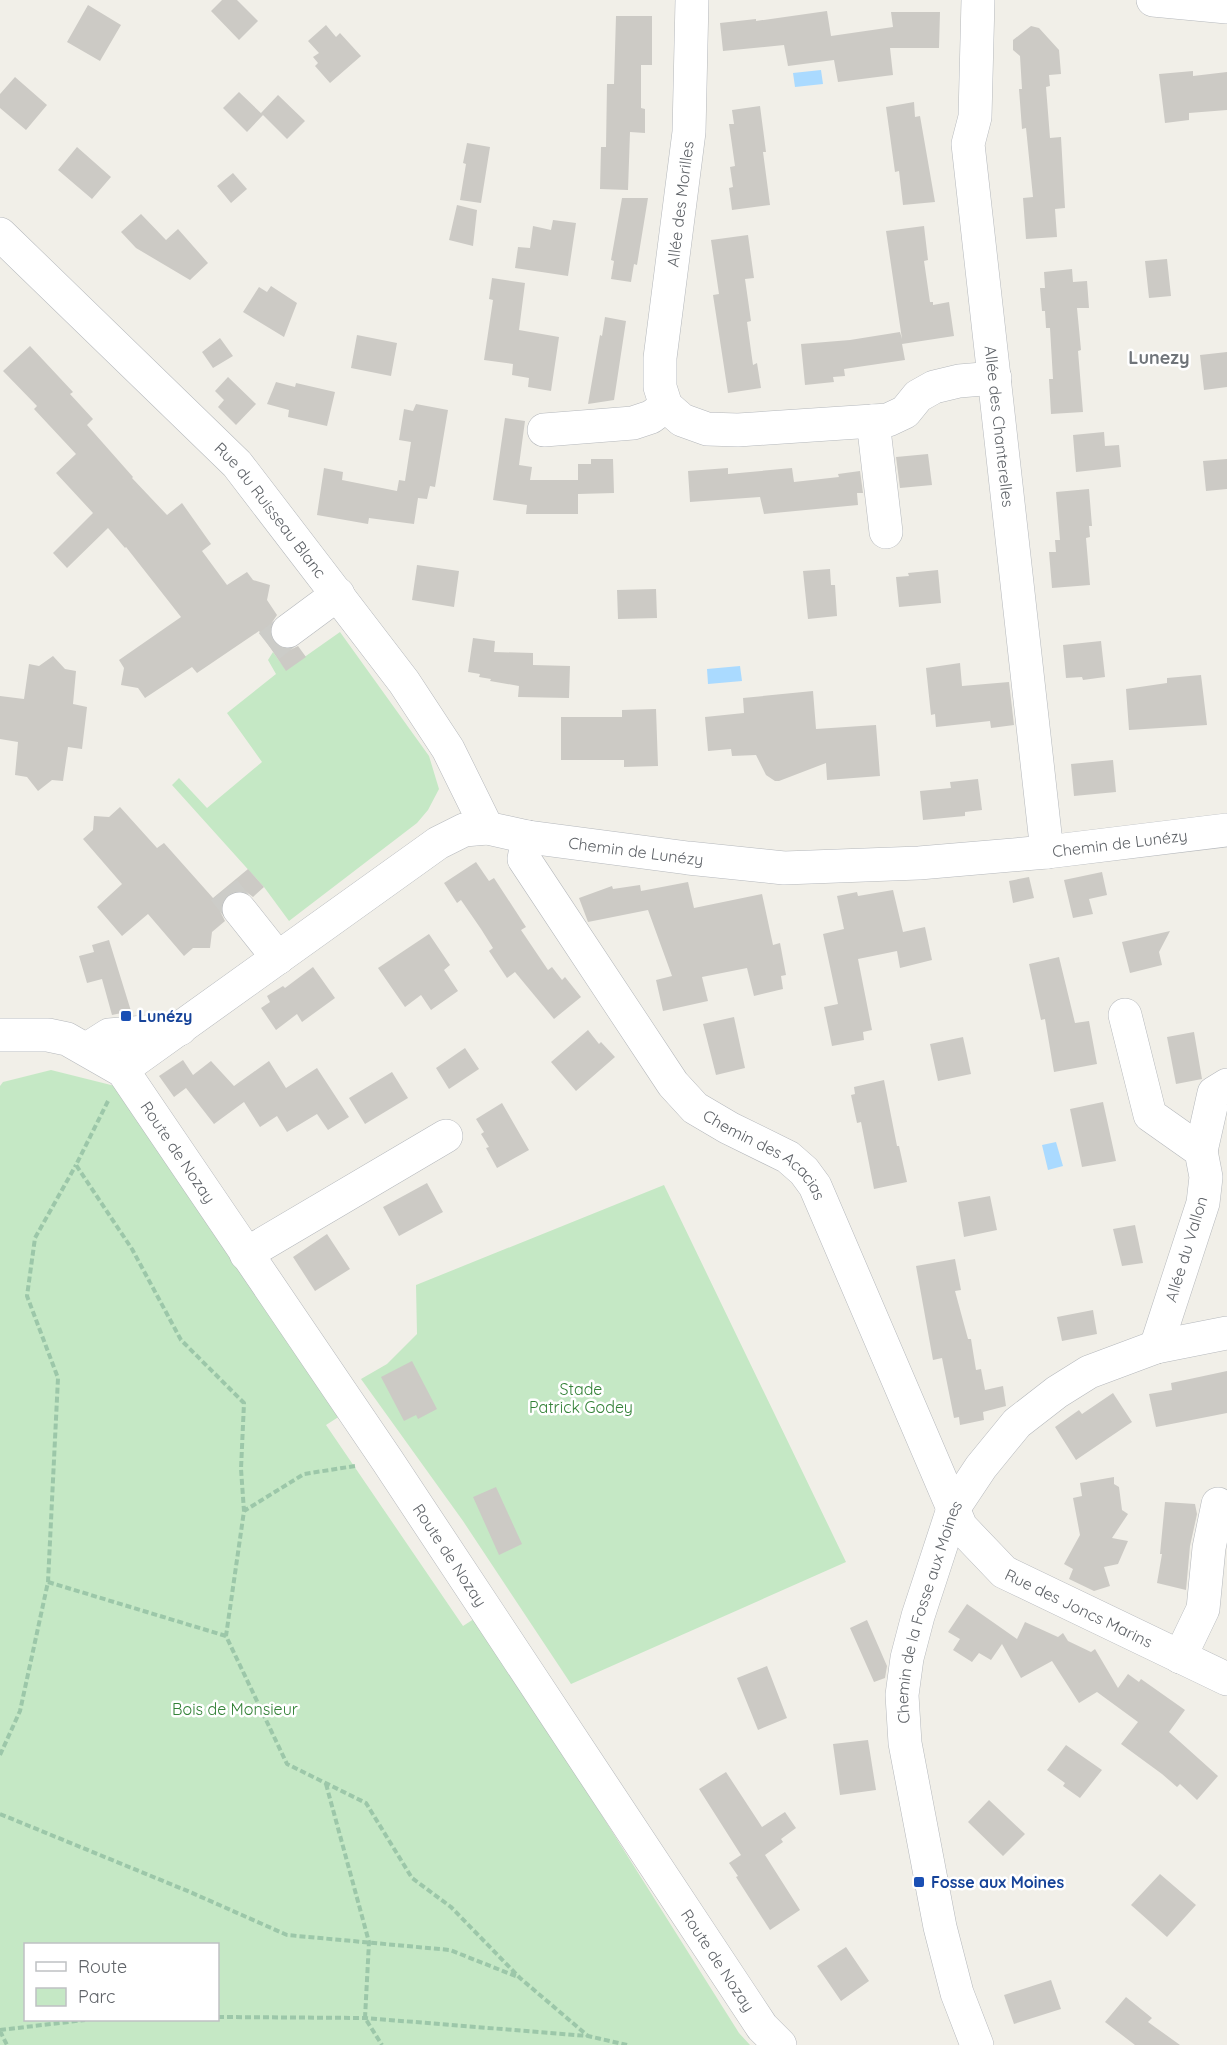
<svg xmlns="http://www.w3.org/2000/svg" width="1227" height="2045" font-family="Quicksand,sans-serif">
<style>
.green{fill:#c5e8c5;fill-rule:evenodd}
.water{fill:#aadaff}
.building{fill:#cccac5}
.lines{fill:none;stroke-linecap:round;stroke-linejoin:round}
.minor-tunnel{stroke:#ccccc8;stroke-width:33;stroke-dasharray:33 16;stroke-linecap:butt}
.minor-casing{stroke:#b5b8bc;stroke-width:34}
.path{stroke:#9cc7a9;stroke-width:4;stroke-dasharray:6 3;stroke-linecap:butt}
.minor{stroke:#fff;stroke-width:33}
.transit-dot{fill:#1a4fb4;stroke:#fff;stroke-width:2}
.labels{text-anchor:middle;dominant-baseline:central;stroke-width:5;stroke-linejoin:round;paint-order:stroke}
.street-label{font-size:16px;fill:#5f6368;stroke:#fff}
.transit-label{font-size:16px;font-weight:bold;fill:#164399;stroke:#fff;text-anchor:start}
.park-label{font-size:16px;fill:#348238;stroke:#fff}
.neighbourhood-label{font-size:18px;font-weight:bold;fill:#70757a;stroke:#fff}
</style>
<rect width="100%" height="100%" fill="#f1efe8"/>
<path class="green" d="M340 632 429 756 439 789 428 810 417 823 289 921 264 887 172 785 179 778 207 808 262 762 227 713 276 674 268 660 273 652 286 670Z
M51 1070 123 1088 340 1416 326 1425 463 1626 477 1617 739 2033 750 2045H0V1086L3 1082ZM26 1944H218V2020H26Z
M664 1185 846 1562 571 1684 463 1521 361 1379 387 1364 417 1334 416 1285Z"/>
<path class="water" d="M821 70 823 84 795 87 793 73Z
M740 666 742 681 708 684 707 669Z
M1056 1142 1063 1166 1048 1170 1042 1145Z"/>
<path class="building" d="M222 0H237L258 21 239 40 211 11Z
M88 5 121 25 100 61 67 42Z
M827 11 831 36 893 27 891 12H940L939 48H890L893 75 838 82 834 60 788 66 784 45 723 51 720 23 756 19V21Z
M616 16H652V65H641V108L645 109V133L630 132 628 190 600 189 601 147H606L607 84H614Z
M326 25 336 37 340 33 361 56 330 83 315 66 318 63 313 57 319 53 308 41Z
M1031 26 1039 28 1059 50 1061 74 1049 75 1050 86 1046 87 1050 138 1061 137 1065 208 1055 209 1057 237 1026 239 1023 198 1033 197 1026 128 1022 129 1019 89H1022L1020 56 1013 50V40Z
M1193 71V76L1227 72V110L1189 113V120L1165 123 1159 74Z
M15 77 47 105 26 130 0 108V94Z
M239 92 263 115 247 132 223 108Z
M278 95 305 121 287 139 261 113Z
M914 102 915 117 920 116 935 202 903 205 899 171 895 172 886 107Z
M760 106 766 152H763L770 205 732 210 729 188 733 187 730 167 735 166 729 124H734L732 110Z
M467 143 490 147 481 203 460 200 466 164 463 163Z
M77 147 111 177 92 199 58 170Z
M233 173 247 189 231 203 217 186Z
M622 198H648L637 265 634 264 631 282 611 279 614 261 611 260Z
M457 205 477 210 473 246 449 240Z
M141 214 166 240 178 229 208 263 190 280 136 248 121 232Z
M553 220 576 223 568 276 515 268 518 247 530 248 533 226 551 230Z
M924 226 928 260 924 261 930 302H933V305L949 302 954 336 902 344 905 360 844 369 845 376 833 377 834 382 805 385 801 344 850 340 900 332 902 339 886 231Z
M748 235 754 278 745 279 751 321 747 322 753 365 757 363 761 388 728 393 713 295 719 294 711 240Z
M1167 259 1171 296 1149 298 1145 261Z
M1072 269 1073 282 1087 281 1089 308H1077L1081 350 1078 351 1083 412 1051 414 1049 379H1053L1050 328H1046L1045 311H1042L1040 288H1045L1044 272Z
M492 278 525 283 519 330 559 337 551 391 528 387 529 378 512 375 513 364 484 360 493 300 489 299Z
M271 286 297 303 284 337 243 312 259 287 267 292Z
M605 317 626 321 614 400 588 404 600 335 602 336Z
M357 335 397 343 391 376 351 368Z
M220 338 233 356 213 368 202 352Z
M30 346 73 392 70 394 93 419 87 425 133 477 132 478 167 515 182 503 211 544 202 551 227 585 247 572 253 580 270 585 267 600 277 615 271 624 269 633 273 642 281 648 290 650 298 646 306 657 286 671 259 631 197 673 192 667 145 698 138 688 121 685 124 668 119 660 181 617 126 547 125 548 108 528 67 568 53 553 93 513 56 473 76 454 34 409 37 406 3 371Z
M1227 352V387L1204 390 1200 355Z
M228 377 256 404 236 425 218 407 224 400 215 391Z
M276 382 295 387 296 383 335 392 327 426 288 417 289 410 267 404Z
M416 404 448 410 435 487 430 486 427 499 418 498 414 524 369 518 368 524 317 515 324 468 343 472 342 480 397 491 399 480 405 481 411 442 399 440 404 409 413 411Z
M505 418 525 421 519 465 532 467 530 480H578V464H591V459H613L614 493 578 494V514H526L527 505 493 500Z
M1104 432 1105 446 1119 445 1121 467 1076 472 1073 435Z
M928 454 932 485 900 488 896 457Z
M1227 459V489L1206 491 1203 461Z
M728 468V474L792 468 794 482 839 477 838 474 860 471 863 493H857L858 505 764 514 760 497 690 502 688 471Z
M1089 489 1092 526H1089L1090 537 1086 538 1090 585 1052 588 1049 552H1056L1055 540H1060L1056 492Z
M417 565 459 571 454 607 412 600Z
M830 569 831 585H835L837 616 808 619 803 571Z
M938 570 941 603 899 607 896 577 909 576 908 573Z
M656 589 657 618 618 619 617 590Z
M473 638 495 641 494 652 533 653V665L570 666 569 698 518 697 519 686 490 681 491 679 479 677 480 674 468 672Z
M1101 641 1105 677 1083 680 1082 677 1066 678 1063 645Z
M53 656 65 669 76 671 73 704 87 707 82 749 68 747 63 781 52 780 38 791 27 777 15 775 18 742 0 739V696L24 699 29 664 39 666Z
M960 663 962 686 1009 682 1014 725 991 728 990 721 936 727 935 714 931 715 926 668Z
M1201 675 1207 725 1129 730 1126 689 1167 683V678Z
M813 691 816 729 876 725 880 776 827 780 826 763 779 781H775L766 775 756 755 732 756 731 749 708 751 705 717 744 713 743 698Z
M656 709 658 766 624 767V760H561V717H622V710Z
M1113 760 1116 792 1074 796 1071 764Z
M978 779 982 810 965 812V816L923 820 920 791 951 788 950 782Z
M120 807 157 848 164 843 213 898 248 869 264 887 253 897 245 891 237 890 227 895 222 902 220 911 225 921 212 932 210 948H193L184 956 148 914 122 936 97 907 122 884 83 839 93 830 94 816 109 817Z
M476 862 489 881 494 878 513 907 526 927 521 930 548 970 552 967 562 980 565 977 581 997 554 1019 515 972 507 978 489 951 493 948 481 929 461 900 457 903 444 883Z
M1102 872 1107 895 1089 899 1093 914 1073 918 1064 880Z
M1029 877 1034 898 1013 903 1009 881Z
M688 882 694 908 762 894 773 945 780 943 786 975 781 976 783 989 754 996 747 968 702 977 708 1001 663 1011 656 980 672 976 648 910 588 922 579 898 612 886 613 889 640 885 641 891Z
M893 890 903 932 925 927 932 960 900 968 897 951 858 959 872 1030 863 1032 864 1040 832 1046 824 1007 838 1004 823 934 844 929 837 896 857 892 858 896Z
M1170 931 1159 952 1162 965 1130 973 1122 942Z
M429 934 450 965 444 970 458 991 431 1010 421 995 405 1007 378 968Z
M109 940 131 1011 112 1015 102 979 87 983 79 956 94 952 92 945Z
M1059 957 1075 1023 1089 1021 1097 1064 1054 1072 1045 1019 1041 1020 1029 964Z
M313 967 335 998 302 1022 297 1014 276 1030 261 1008 270 1002 267 996 283 986 285 988Z
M734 1017 745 1068 716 1075 703 1024Z
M588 1030 599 1044 601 1042 615 1057 576 1091 551 1062Z
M1194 1032 1202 1079 1176 1084 1167 1037Z
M963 1037 971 1074 938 1081 930 1044Z
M465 1048 479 1069 449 1089 436 1068Z
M183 1060 193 1075 211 1061 234 1086 269 1061 286 1088 317 1068 349 1117 328 1130 317 1114 287 1132 277 1116 260 1127 244 1102 214 1124 186 1088 174 1097 159 1076Z
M392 1072 408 1098 365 1124 349 1098Z
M884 1080 897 1146H899L907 1182 874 1189 861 1122 857 1123 851 1095 855 1094 854 1087Z
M1103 1102 1116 1161 1082 1167 1070 1109Z
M502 1103 529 1150 497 1168 486 1148 489 1147 481 1134 484 1132 476 1119Z
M427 1183 443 1212 399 1236 383 1207Z
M990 1196 997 1230 964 1237 958 1202Z
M1135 1225 1143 1263 1122 1266 1113 1229Z
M327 1234 350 1269 315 1291 293 1257Z
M955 1259 961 1290 955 1291 968 1339H971L976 1370 981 1369 985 1390 1003 1386 1006 1406 983 1412 984 1420 960 1425 959 1417 954 1418 942 1358 933 1360 916 1266Z
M1093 1310 1097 1334 1062 1341 1057 1317Z
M412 1361 437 1409 418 1419 416 1415 404 1421 381 1377Z
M1227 1371V1413L1156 1427 1149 1394 1172 1390 1171 1383Z
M1113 1393 1132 1422 1076 1460 1055 1427 1079 1410 1082 1414Z
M1114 1477V1484L1119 1487 1122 1510 1128 1514 1112 1538 1128 1541 1118 1564 1104 1567 1110 1586 1094 1591 1069 1579 1073 1569 1064 1564 1080 1535 1073 1498 1082 1496 1080 1483Z
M496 1487 522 1544 499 1555 473 1497Z
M1165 1502 1195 1504 1197 1514 1190 1546 1186 1590 1157 1583 1162 1554H1160Z
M967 1604 1017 1639 1025 1622 1058 1637 1063 1633 1068 1641 1091 1652 1095 1649 1118 1688 1128 1674 1139 1682 1141 1679 1185 1710 1169 1732 1218 1776 1197 1800 1180 1784 1177 1787 1162 1774 1121 1744 1138 1722 1097 1692 1079 1703 1052 1661 1021 1678 1002 1644 991 1660 979 1653 972 1662 953 1650 960 1639 948 1632Z
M867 1620 887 1666 885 1678 874 1682 850 1628Z
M767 1666 787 1718 758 1730 737 1678Z
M868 1740 876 1790 840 1795 833 1744Z
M1066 1745 1102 1770 1080 1798 1063 1786 1065 1783 1047 1770Z
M726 1772 762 1827 785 1812 796 1828 781 1839 783 1842 765 1855 800 1910 770 1930 736 1877 738 1876 729 1863 741 1855 699 1789Z
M989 1800 1025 1834 1003 1856 968 1822Z
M1160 1874 1196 1905 1167 1937 1131 1905Z
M846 1947 869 1981 841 2001 817 1966Z
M1051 1980 1061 2009 1014 2024 1004 1995Z
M1126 1997 1152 2018 1148 2022 1180 2045H1135L1105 2022Z"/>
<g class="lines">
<path class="minor-tunnel" d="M269 646 288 631
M224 890 239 909"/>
<defs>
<g id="minor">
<path d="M692 0 689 132 660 358V387L666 406 682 420 707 429 738 430 888 420 905 412 918 396 934 387 959 381 995 378"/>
<path id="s1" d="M978 0 975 117 968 144 1047 852"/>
<path d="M1153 0 1227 7"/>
<path id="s2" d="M0 234 237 464 404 682 448 749 487 828"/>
<path d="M873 421 886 532"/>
<path d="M544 430 633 423 651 417 666 406"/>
<path d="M288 631 338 594"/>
<path id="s3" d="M528 837 524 859 673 1084 695 1108 729 1128 788 1157 804 1171 815 1186 961 1527 1004 1572 1227 1679"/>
<path d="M239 909 278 958"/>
<path d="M1125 1015 1150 1115 1201 1151 1206 1177 1203 1203 1156 1347"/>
<path id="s4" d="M0 1035H48L67 1039 123 1071 387 1460 762 2027 780 2045"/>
<path d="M87 1049 109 1035 180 1029"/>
<path id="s5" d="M123 1071 131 1063 438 843 464 830 487 828 528 837 688 858 784 868 919 863 1047 852 1227 830"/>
<path d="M1201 1151 1214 1093 1227 1085"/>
<path d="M246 1254 446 1136"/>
<path d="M1180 1657 1203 1609 1209 1548 1218 1504"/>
<path id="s6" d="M977 2045 957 1993 940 1927 905 1743 902 1695 907 1658 918 1616 953 1509 981 1467 1017 1423 1057 1392 1089 1372 1156 1347 1227 1333"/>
</g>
</defs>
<use href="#minor" class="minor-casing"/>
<path class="path" d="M108 1101 76 1165 132 1249 181 1340 244 1403 241 1469 244 1511
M355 1466 304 1474 244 1511 226 1636 287 1764 366 1803 412 1878 451 1907 520 1978 588 2036
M48 1582 226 1636
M0 1755 20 1711 48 1582 58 1378 27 1296 35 1238 76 1165
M326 1784 369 1942 365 2018 382 2045
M0 1814 190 1892 287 1935 450 1950 518 1977
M218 2017 365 2018 588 2036 627 2045
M0 2030 85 2020
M0 2031 7 2045"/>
<use href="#minor" class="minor"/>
</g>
<g class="transit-dot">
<rect x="120" y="1010" width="12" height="12" rx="3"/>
<rect x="913" y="1876" width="12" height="12" rx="3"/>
</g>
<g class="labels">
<g class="street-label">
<text transform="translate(680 204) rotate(-83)">Allée des Morilles</text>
<text stroke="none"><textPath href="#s1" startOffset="429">Allée des Chanterelles</textPath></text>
<text stroke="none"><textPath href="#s2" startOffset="387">Rue du Ruisseau Blanc</textPath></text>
<text stroke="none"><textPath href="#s5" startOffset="1078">Chemin de Lunézy</textPath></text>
<text stroke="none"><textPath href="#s5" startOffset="592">Chemin de Lunézy</textPath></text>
<text stroke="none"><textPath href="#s4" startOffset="230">Route de Nozay</textPath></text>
<text stroke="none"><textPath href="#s3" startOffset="410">Chemin des Acacias</textPath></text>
<text transform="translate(1186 1249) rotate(-73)">Allée du Vallon</text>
<text stroke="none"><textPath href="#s4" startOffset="716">Route de Nozay</textPath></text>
<text stroke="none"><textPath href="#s3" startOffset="986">Rue des Joncs Marins</textPath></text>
<text stroke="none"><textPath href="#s6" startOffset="446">Chemin de la Fosse aux Moines</textPath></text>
<text stroke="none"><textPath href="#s4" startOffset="1202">Route de Nozay</textPath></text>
</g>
<g class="transit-label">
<text x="138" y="1016">Lunézy</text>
<text x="931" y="1882">Fosse aux Moines</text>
</g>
<g class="park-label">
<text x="581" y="1389">Stade<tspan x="581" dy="18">Patrick Godey</tspan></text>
<text x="235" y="1709">Bois de Monsieur</text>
</g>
<g class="neighbourhood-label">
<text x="1159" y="357">Lunezy</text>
</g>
</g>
<rect x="24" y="1943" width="195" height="78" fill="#ffffff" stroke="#bfc1c3" stroke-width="1.5"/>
<rect x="36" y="1962" width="30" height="9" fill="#ffffff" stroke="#bfc1c3" stroke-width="1.5"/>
<text x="78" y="1973" font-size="18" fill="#5f6368">Route</text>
<rect x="36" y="1988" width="30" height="18" fill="#c5e8c5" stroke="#bfc1c3" stroke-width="1.5"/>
<text x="78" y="2003" font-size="18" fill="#5f6368">Parc</text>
</svg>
